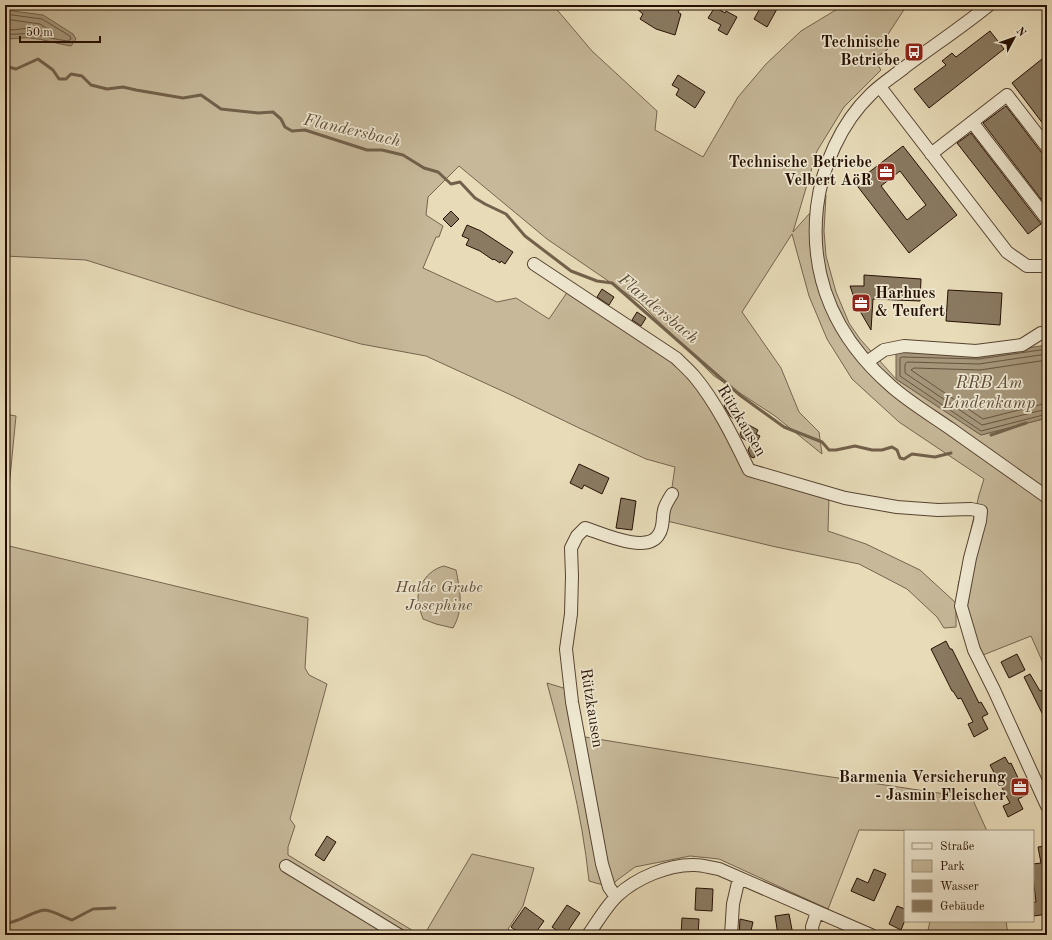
<svg xmlns="http://www.w3.org/2000/svg" width="1052" height="940" font-family="'Old Standard TT',serif">
<style>
.green{fill:#c6b899;stroke:#76644e}
.water{fill:#a5967a;stroke:#72604a}
.lines{fill:none;stroke-linecap:round;stroke-linejoin:round}
.shore{stroke:#66533e;stroke-width:1}
.stream{stroke:#72604a;stroke-width:3}
.building{fill:#8a7a61;stroke:#261003;fill-rule:evenodd}
.minor-casing{stroke:#564330;stroke-width:14}
.minor{stroke:#efe8d1;stroke-width:12}
.labels{text-anchor:middle;dominant-baseline:central;stroke-width:3.5;stroke-linejoin:round;paint-order:stroke}
.poi-label{font-size:16px;font-weight:bold;fill:#261003;stroke:#efe8d1;text-anchor:end}
.street-label{font-size:16px;fill:#261003;stroke:#efe8d1}
.park-label{font-size:16px;font-style:italic;fill:#5e4b38;stroke:#efe8d1}
.water-label{font-size:17px;font-style:italic;fill:#5f4c39;stroke:#efe8d1}
</style>
<rect width="100%" height="100%" fill="#e7dbb8"/>
<filter id="stains"><feTurbulence type="fractalNoise" baseFrequency=".005" numOctaves="4"/><feColorMatrix values="0 0 0 0 .2 0 0 0 0 .09 0 0 0 0 .02 0 0 0 .5 -.17"/></filter>
<radialGradient id="worn" r=".72"><stop offset=".6" stop-color="#630" stop-opacity="0"/><stop offset="1" stop-color="#630" stop-opacity=".3"/></radialGradient>
<path class="green" d="M5 5H553L592 51 657 111 655 130 703 157 738 97 766 64 801 31 844 5H907L883 42 888 49 874 59 881 70 844 107 817 151 793 232 826 195 824 231 826 256 836 292 849 323 860 339 896 379 981 435 1047 418V672L1031 636 983 655 969 625 958 586 979 495 984 479 899 422 852 379 827 339 809 296 792 234 742 312 781 368 799 412 819 432 822 454 775 416 714 376 639 302 547 239 459 166 428 197 426 215 443 226 439 237H436L423 268 497 302 516 298 549 319 568 291 680 365 698 389 746 468 829 496 828 531 866 544 920 570 956 603V627L944 628 937 617 907 589 859 564 776 547 667 521 675 467 646 459 577 427 511 395 426 356 361 344 250 312 86 260 5 256Z
M5 414 16 416 5 529Z
M5 545 308 618 305 668 309 675 327 684 290 819 295 826 288 847V855L420 935H5Z
M444 566 456 570C460 590 464 609 453 628L436 624 423 619C422 615 420 611 419 607 414 589 427 570 444 566Z
M547 683 570 690 579 736 818 775 972 798 987 831 859 830 828 909 719 859 690 856 635 867 616 881 606 894 603 885 589 881C582 813 565 749 547 683Z
M472 854 534 868 523 906 508 929 515 935H424Z
M930 921H1006L1008 935H927Z"/>
<path class="water" d="M5 10 43 15 73 34 76 39 71 46C57 44 44 39 30 38 22 37 14 40 5 38Z
M1047 345V418L981 435 896 379V352L979 355Z"/>
<g class="lines">
<path class="shore" d="M5 14 42 19 70 36 71 39 68 41C55 40 43 35 31 34 22 33 14 35 5 34
M5 19 40 24 49 30 46 32 30 28 12 30 5 29
M1047 349 979 359 902 357 900 358V376L981 431 1047 414
M1047 354 979 364 907 362 905 364V373L982 425 1047 409
M1047 360 980 370 914 368 911 370 983 419 1047 403"/>
<path class="stream" d="M5 66 16 69 38 59 53 70 59 79H66L71 74 82 76 91 85 107 89 123 87 136 90 183 98 201 95 221 109 258 113 273 112 281 119 285 127 292 131 305 130 367 150H382L403 155 424 168 438 172 451 184 460 182 475 198 485 204 506 214 525 236 571 271 597 281 612 283 741 396 784 427 822 442 829 450H836L855 446 872 450H882L892 447 897 450 900 458 904 459 912 454 935 457 951 453
M991 435 1026 423
M5 923C16 924 32 911 45 910 51 910 66 918 72 920L93 909 115 908"/>
</g>
<path class="building" d="M632 5H683L678 12 681 14 675 35 656 29 640 19 643 14Z
M762 5H770L777 9 767 27 754 19Z
M715 7 725 13 726 11 737 17 727 35 718 30 721 25 708 18Z
M990 31 1004 49 929 108 914 89 946 65 942 61 952 53 956 57Z
M1047 55V129L1012 83Z
M678 75 705 92 695 108 676 95 679 89 672 85Z
M1006 106 1041 152 1047 155V207L983 123Z
M971 133 1041 224 1028 234 957 143Z
M903 146 957 215 909 253 855 183ZM900 171 926 205 907 220 881 186Z
M451 211 459 219 451 227 443 219Z
M467 225 481 231 513 252 505 264 501 261 500 263 494 259 493 260 480 251 466 245 469 239 462 236Z
M864 275 921 279 920 301 873 299 871 330 857 306 850 286H864Z
M602 289 614 297 609 305 597 297Z
M948 290 1002 293 1000 325 946 321Z
M637 312 646 318 641 326 632 320Z
M726 402 739 409 734 419 730 416 724 406Z
M745 423 758 430 756 434 760 436 755 445 742 438 740 434Z
M750 446 758 450 754 458 751 457 748 450Z
M579 464 609 478 602 494 584 485 582 489 570 483Z
M621 498 636 501 632 530 616 528Z
M946 641 950 649H952L979 703 981 702 988 714 982 717 988 729 974 737 968 724 973 722 961 698 958 699 953 691H952L931 649Z
M1017 654 1025 670 1009 678 1001 662Z
M1030 674 1040 691 1047 688V723L1024 677Z
M1005 757 1009 764 1011 763 1026 795 1018 799 1023 809 1008 817 1003 806 1010 803 990 765Z
M327 836 336 842 324 861 315 855Z
M1047 846V914L1034 916 1033 903 1036 902 1033 876V864L1041 863 1038 847Z
M874 869 886 874 874 901 851 891 857 878 868 883Z
M696 888 713 889 712 911 695 910Z
M567 905 580 913 565 935H563L552 927Z
M897 906 905 909V920L901 930 889 924Z
M525 907 544 921 534 935H522L511 927Z
M789 914 793 935H778L775 916Z
M682 918 699 919 698 935 681 934Z
M740 919 753 922 750 935H739Z"/>
<g class="lines">
<defs>
<path id="minor" d="M989 5C962 27 933 46 905 67 894 76 881 84 871 94 841 123 822 166 817 207 809 279 837 339 891 386 909 402 931 415 951 429 983 452 1015 474 1047 497
M880 87 1007 252 1027 266H1047
M972 122 1047 219
M931 154 1007 95 1047 147
M534 264 676 358C682 364 688 369 694 376 716 402 734 439 749 470L845 498 897 507 938 510 971 509 981 511 980 521 970 558 961 606 974 650 994 690 1047 806
M867 362 884 350 904 346 976 351 1022 345 1041 333
M286 866 399 935
M616 897 609 887 602 864 572 702 566 649 571 614 572 576 571 548 577 536 585 528C601 533 648 555 659 534 664 527 662 518 664 510 665 505 669 499 672 494
M588 935C596 924 607 905 617 896 636 878 669 864 695 865 703 865 711 868 719 869L871 935
M731 935 733 904 739 878
M813 935 812 927 817 912"/>
</defs>
<use href="#minor" class="minor-casing"/>
<use href="#minor" class="minor"/>
</g>
<defs>
<symbol id="bus-square" viewBox="-11 -11 22 22"><rect x="-9" y="-9" width="18" height="18" rx="4" fill="#8f2418" stroke="#efe8d1"/><path d="M-5-6H5V4H4V6H2V4H-2V6H-4V4H-5ZM-3.5-4V0h7V-4ZM-3.5 1.2v1.5H-2V1.2ZM2 1.2v1.5H3.5V1.2Z" fill="#fff"/></symbol>
<symbol id="office-square" viewBox="-11 -11 22 22"><rect x="-9" y="-9" width="18" height="18" rx="4" fill="#8f2418" stroke="#efe8d1"/><path d="M-6-3h4V-5.5h4V-3h4V5H-6ZM-1-4.5V-3h2v-1.5ZM-6 0V1H6V0Z" fill="#fff"/></symbol>
</defs>
<g fill-rule="evenodd">
<use href="#bus-square" x="903" y="41" width="22" height="22"/>
<use href="#office-square" x="875" y="161" width="22" height="22"/>
<use href="#office-square" x="850" y="292" width="22" height="22"/>
<use href="#office-square" x="1009" y="776" width="22" height="22"/>
</g>
<g class="labels">
<g class="poi-label">
<text x="900" y="43">Technische<tspan x="900" dy="18">Betriebe</tspan></text>
<text x="872" y="163">Technische Betriebe<tspan x="872" dy="18">Velbert AöR</tspan></text>
<text x="875" y="294" text-anchor="start">Harhues<tspan x="875" dy="18">&amp; Teufert</tspan></text>
<text x="1006" y="778">Barmenia Versicherung<tspan x="1006" dy="18">- Jasmin Fleischer</tspan></text>
</g>
<g class="street-label">
<text transform="translate(741 421) rotate(59)">Rützkausen</text>
<text transform="translate(591 708) rotate(81)">Rützkausen</text>
</g>
<g class="park-label">
<text x="439" y="588">Halde Grube<tspan x="439" dy="18">Josephine</tspan></text>
</g>
<g class="water-label">
<text transform="translate(352 131) rotate(13)">Flandersbach</text>
<text transform="translate(658 309) rotate(40)">Flandersbach</text>
<text x="989" y="383">RRB Am<tspan x="989" dy="20">Lindenkamp</tspan></text>
</g>
</g>
<rect width="1052" height="940" fill="none" stroke="#e7dbb8" stroke-width="20"/>
<rect x="6" y="6" width="1040" height="928" fill="none" stroke="#261003" stroke-width="2"/>
<rect x="10" y="10" width="1032" height="920" fill="none" stroke="#261003"/>
<rect x="904" y="830" width="130" height="92" fill="#efe8d1" stroke="#9f927f"/>
<rect x="912" y="843" width="20" height="6" fill="#efe8d1" stroke="#9f927f"/>
<text x="940" y="850" font-size="12" fill="#261003">Straße</text>
<rect x="912" y="860" width="20" height="12" fill="#c6b899" stroke="#9f927f"/>
<text x="940" y="870" font-size="12" fill="#261003">Park</text>
<rect x="912" y="880" width="20" height="12" fill="#a5967a" stroke="#9f927f"/>
<text x="940" y="890" font-size="12" fill="#261003">Wasser</text>
<rect x="912" y="900" width="20" height="12" fill="#8a7a61" stroke="#9f927f"/>
<text x="940" y="910" font-size="12" fill="#261003">Gebäude</text>
<g transform="translate(1014 38) rotate(49)" stroke="#efe8d1" stroke-width="3" paint-order="stroke">
<path d="M0-3L7 15L0 10L-7 15Z" fill="#261003"/>
<text y="-6" font-size="11" font-weight="bold" text-anchor="middle" fill="#261003">N</text>
</g>
<path d="M20 36v6h80v-6" fill="none" stroke="#261003" stroke-width="2"/>
<text x="26" y="36" font-size="12" fill="#261003" stroke="#efe8d1" stroke-width="3" paint-order="stroke">50 m</text>
<rect width="100%" height="100%" filter="url(#stains)"/>
<rect width="100%" height="100%" fill="url(#worn)"/>
</svg>
